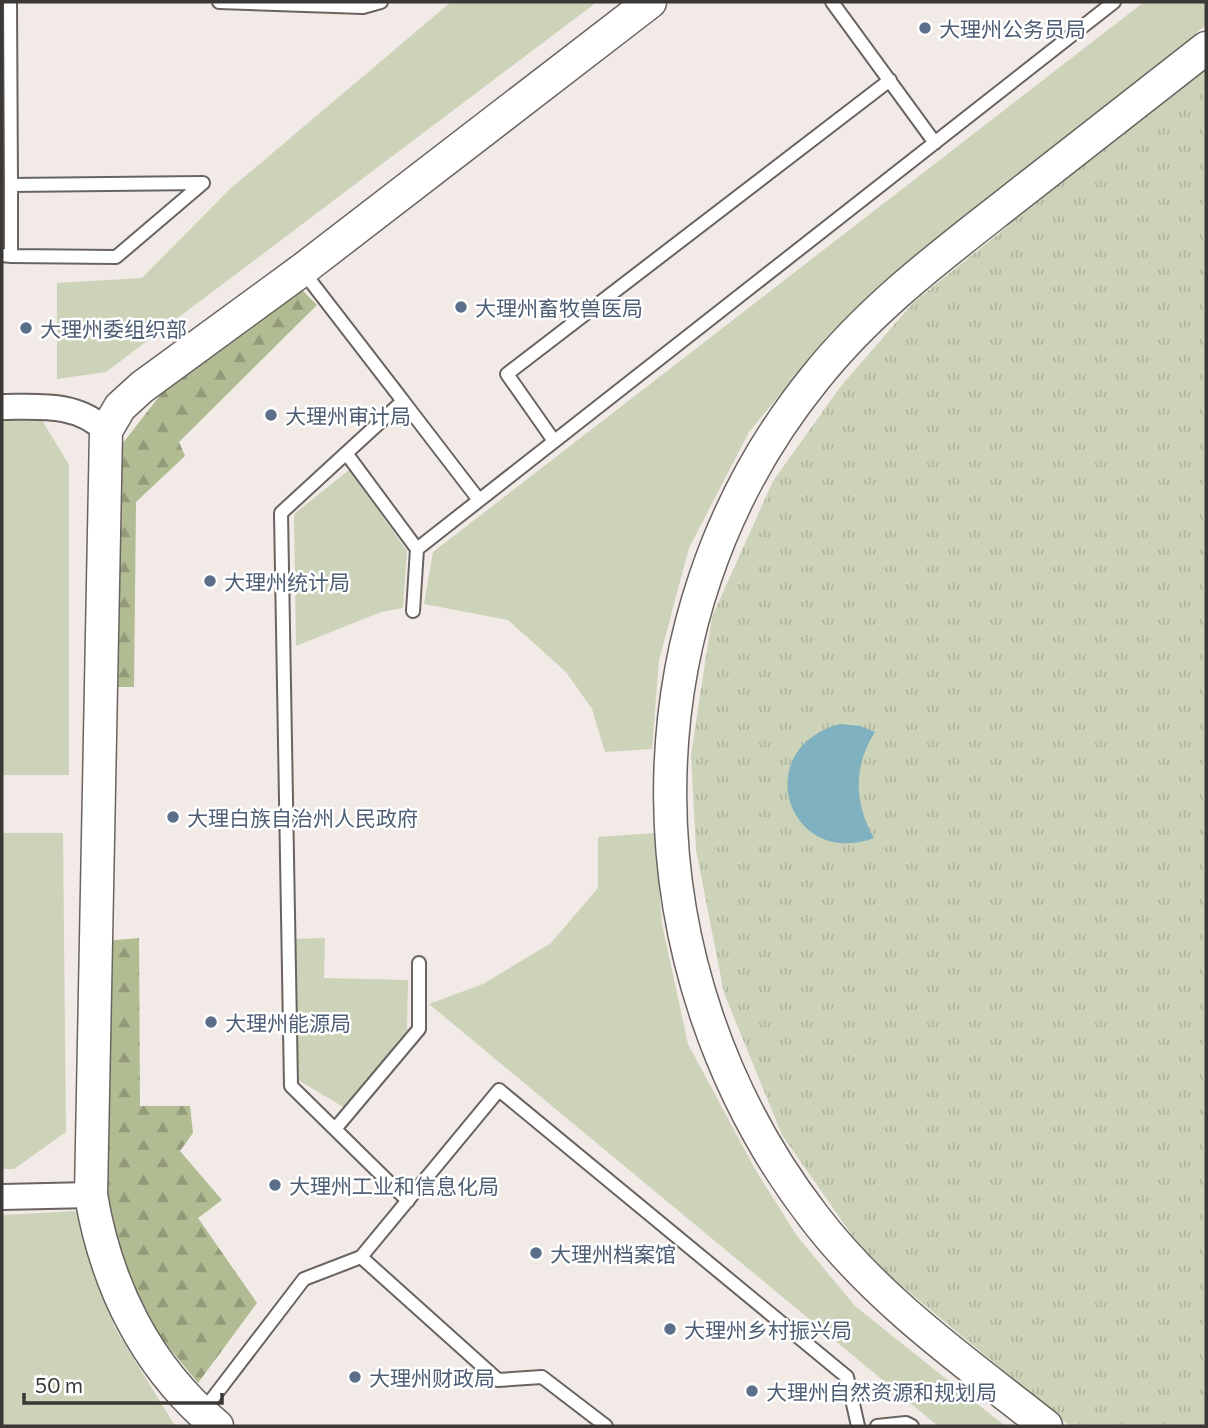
<svg xmlns="http://www.w3.org/2000/svg" width="1208" height="1428" font-family="Commissioner,'Noto Sans SC',sans-serif">
<style>
.green{fill:#ccd3b8}
.forest{fill:url(#forest-firs)}
.park{fill:url(#park-tufts)}
.water{fill:#7fb1c0}
.lines{fill:none;stroke-linecap:round;stroke-linejoin:round}
.service-casing{stroke:#6a6460;stroke-width:16}
.minor-casing{stroke:#6a6460;stroke-width:28}
.tertiary-casing{stroke:#6a6460;stroke-width:35}
.service{stroke:#fff;stroke-width:12}
.minor{stroke:#fff;stroke-width:24}
.tertiary{stroke:#fff;stroke-width:32}
.service-dot{fill:#5c6f8a;stroke:#fff;stroke-width:2.5}
.labels{text-anchor:middle;dominant-baseline:central;stroke-width:5;stroke-linejoin:round;paint-order:stroke}
.service-label{font-size:21px;fill:#4e5e75;stroke:#fff;text-anchor:start}
</style>
<defs>
<pattern id="forest-firs" width="22" height="20" patternUnits="userSpaceOnUse" patternTransform="scale(1.75)"><rect width="22" height="20" fill="#b2bc93"/><path d="M5 1l3.5 6h-7zM16 11l3.5 6h-7z" fill="#929a79"/></pattern>
<pattern id="park-tufts" width="24" height="20" patternUnits="userSpaceOnUse" patternTransform="scale(1.75)"><rect width="24" height="20" fill="#ccd3b8"/><path d="M3 7l-1-3M5 7V3M7 7l1-3M15 17l-1-3M17 17v-4M19 17l1-3" fill="none" stroke="#b0b69f"/></pattern>
</defs>
<rect width="100%" height="100%" fill="#f1eae6"/>
<path class="green" d="M451 2H597L106 372 57 379V283L142 278 230 189Z
M1144 2H1206V25L1083 128 954 224 831 332 749 432 689 548 659 660 652 749 605 752 592 709 566 672 508 620 424 604 433 552Z
M42 420 69 465V775H2V421Z
M349 470 407 551 403 608 381 612 296 646 294 514Z
M2 833H63L66 1132 14 1169H2Z
M655 833 662 924 688 1044 755 1169 797 1236 855 1306 1005 1426H938L429 1004 483 984 551 943 598 888V837Z
M325 938 324 978 408 980 407 1030 345 1108 298 1080 291 939Z
M76 1211 115 1328 175 1426H2V1215Z"/>
<path class="forest" d="M299 287 317 305 179 442 185 456 136 502 134 687H109L112 457 172 380Z
M139 938 140 1106H190L193 1133 180 1151 222 1200 198 1218 257 1303 198 1383 128 1297 106 1196 104 941Z"/>
<path class="park" d="M1206 66V1426H1070L868 1258 782 1135 724 993 696 850 691 755 712 617 773 481 841 386 914 302Z"/>
<path class="water" d="M840 724 860 726 875 732C853 766 854 803 874 838 788 870 748 749 840 724Z"/>
<g class="lines">
<defs>
<path id="service" d="M10 2 11 185
M219 2 363 7 381 2
M832 2 935 143
M2 255 11 256 116 257 203 183 11 185V256
M302 270 403 401 281 513 291 1086 408 1201
M403 401 479 500
M554 441 507 374 890 80
M346 453 417 549
M413 611 417 549 1114 2
M335 1129 419 1029V963
M361 1257 499 1090 847 1377 858 1426
M203 1411 304 1279 361 1257 498 1380 542 1377 606 1426
M877 1426 906 1423 912 1426"/>
<path id="minor" d="M2 407C39 407 77 402 106 431
M2 1197 91 1195"/>
<path id="tertiary" d="M217 1426C146 1367 106 1285 91 1195L106 431 120 407 142 387 302 270 650 2
M1046 1426C965 1362 878 1301 814 1217 626 973 618 621 815 378 870 309 939 257 1008 203 1074 151 1140 100 1206 48"/>
</defs>
<use href="#service" class="service-casing"/>
<use href="#minor" class="minor-casing"/>
<use href="#tertiary" class="tertiary-casing"/>
<use href="#service" class="service"/>
<use href="#minor" class="minor"/>
<use href="#tertiary" class="tertiary"/>
</g>
<g class="service-dot">
<circle cx="925" cy="28" r="7"/>
<circle cx="461" cy="307" r="7"/>
<circle cx="26" cy="328" r="7"/>
<circle cx="271" cy="415" r="7"/>
<circle cx="210" cy="581" r="7"/>
<circle cx="173" cy="817" r="7"/>
<circle cx="211" cy="1022" r="7"/>
<circle cx="275" cy="1185" r="7"/>
<circle cx="536" cy="1253" r="7"/>
<circle cx="670" cy="1329" r="7"/>
<circle cx="355" cy="1377" r="7"/>
<circle cx="752" cy="1391" r="7"/>
</g>
<g class="labels">
<g class="service-label">
<text x="939" y="28">大理州公务员局</text>
<text x="475" y="307">大理州畜牧兽医局</text>
<text x="40" y="328">大理州委组织部</text>
<text x="285" y="415">大理州审计局</text>
<text x="224" y="581">大理州统计局</text>
<text x="187" y="817">大理白族自治州人民政府</text>
<text x="225" y="1022">大理州能源局</text>
<text x="289" y="1185">大理州工业和信息化局</text>
<text x="550" y="1253">大理州档案馆</text>
<text x="684" y="1329">大理州乡村振兴局</text>
<text x="369" y="1377">大理州财政局</text>
<text x="766" y="1391">大理州自然资源和规划局</text>
</g>
</g>
<rect width="1208" height="1428" fill="none" stroke="#3b3836" stroke-width="7"/>
<path d="M24 1393v10h198v-10" fill="none" stroke="#3b3836" stroke-width="3.5"/>
<text x="35" y="1393" font-size="21" fill="#3b3836" stroke="#ffffff" stroke-width="5" paint-order="stroke">50 m</text>
</svg>
